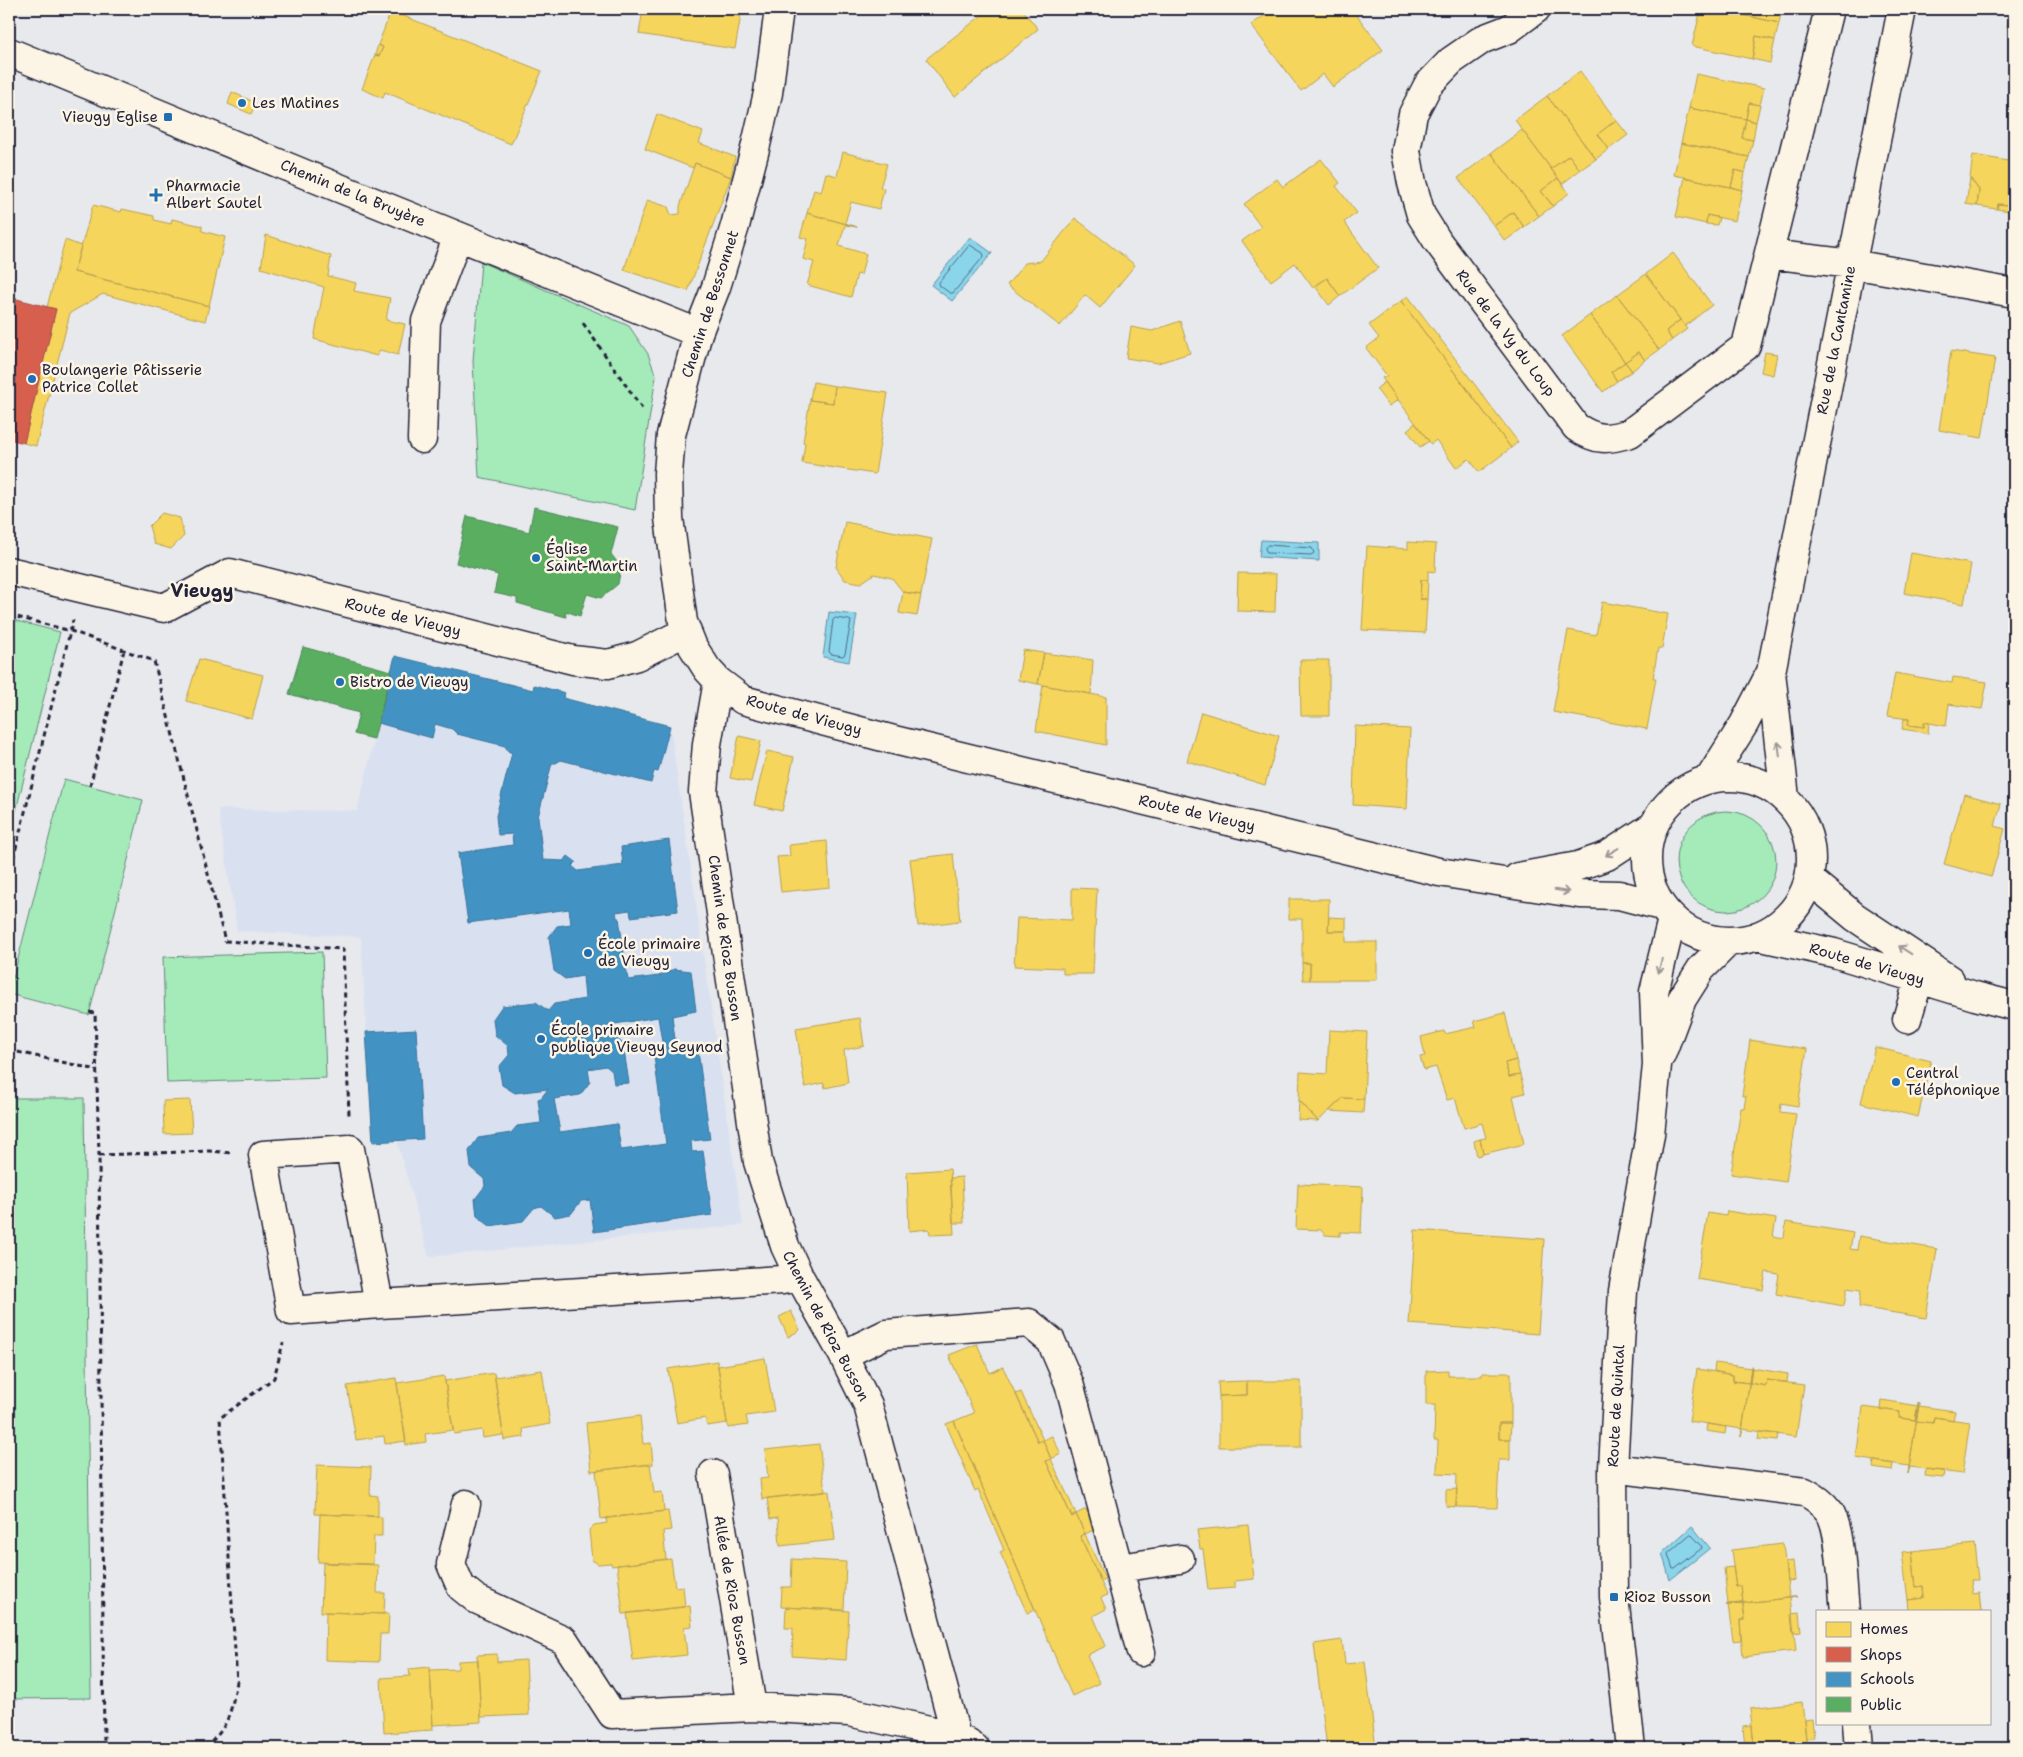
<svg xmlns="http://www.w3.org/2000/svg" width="2023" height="1757" font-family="'Shantell Sans',sans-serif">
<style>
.built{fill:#d9e1f1}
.green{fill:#a4ebb9;stroke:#63867a}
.water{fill:#8ad5ea;stroke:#608da4}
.homes{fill:#f6d55c;stroke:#b69f52}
.shops{fill:#d6604d;stroke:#a04d48}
.schools{fill:#4393c3;stroke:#39719a;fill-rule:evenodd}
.public{fill:#5aae61;stroke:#498456}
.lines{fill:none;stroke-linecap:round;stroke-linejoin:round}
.shore{stroke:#4c6a81;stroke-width:1}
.minor-casing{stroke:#22223b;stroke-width:31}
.path{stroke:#22223b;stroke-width:3;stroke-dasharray:5 4;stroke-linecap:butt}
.minor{stroke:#fcf5e5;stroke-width:28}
.oneway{stroke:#9a9698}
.poi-dot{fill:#1f6fb2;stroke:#fcf5e5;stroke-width:2}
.labels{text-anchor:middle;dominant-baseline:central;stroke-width:5;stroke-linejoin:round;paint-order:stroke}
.poi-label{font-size:15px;fill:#22223b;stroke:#fcf5e5;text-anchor:start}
.street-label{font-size:15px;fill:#22223b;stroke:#fcf5e5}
.quarter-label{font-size:18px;font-weight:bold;fill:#22223b;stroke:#fcf5e5}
</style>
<rect width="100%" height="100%" fill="#e7e9ec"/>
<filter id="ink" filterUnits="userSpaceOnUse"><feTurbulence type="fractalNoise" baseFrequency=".02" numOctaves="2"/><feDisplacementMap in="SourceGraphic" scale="10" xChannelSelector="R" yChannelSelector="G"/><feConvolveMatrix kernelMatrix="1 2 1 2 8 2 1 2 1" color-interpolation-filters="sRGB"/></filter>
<g filter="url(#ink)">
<path class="built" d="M395 656 670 726 743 1225 429 1257 397 1141 373 1142 361 937 237 931 218 809 357 811Z"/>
<path class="green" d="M481 262 629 326 648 354 656 376 635 510 479 477 473 361Z
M9 619 60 632 9 839Z
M64 779 143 800 89 1015 9 994Z
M1676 861a50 50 0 1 1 100 0a50 50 0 1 1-100 0Z
M322 952 326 1078 167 1083 163 957Z
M84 1098 91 1698 9 1699V1098Z"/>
<path class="water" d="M970 237 992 253 952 301 931 285Z
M1261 540 1319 543V561L1259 557Z
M829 612 857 615 849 662 823 657Z
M1692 1526 1710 1548 1670 1580 1662 1553Z"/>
<path class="homes" d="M643 9H742L735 49 639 34Z
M990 9H1022L1038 29 955 97 926 59Z
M1266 9H1352L1383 50 1333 87 1323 74 1301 91 1251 25 1268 13Z
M1701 9H1716L1779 23 1775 40 1756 36 1752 59 1692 46Z
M1716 9H1782L1779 23Z
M2010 9H2014V36L2007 26Z
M391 11 542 71 511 144 385 92 383 98 362 89 375 55 379 56 383 47 378 45Z
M1756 36 1775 40 1770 63 1752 59Z
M378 45 383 47 379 56 375 55Z
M1580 71 1616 120 1598 134 1609 149 1596 159 1547 96Z
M1696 74 1764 88 1760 105 1749 103 1746 119 1689 108Z
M232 92 256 103 251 114 228 104Z
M1547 96 1596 159 1580 170 1569 155 1551 169 1515 120Z
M1749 103 1760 105 1756 122 1746 119Z
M1689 108 1746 119 1742 138 1753 140 1749 157 1681 143Z
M657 114 703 132 699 143 735 157 731 177 695 163 693 168 645 149Z
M1746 119 1756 122 1753 140 1742 138Z
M1616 120 1628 135 1609 149 1598 134Z
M1522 130 1558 178 1541 191 1553 206 1539 216 1491 153Z
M1681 143 1749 157 1745 173 1735 170 1731 187 1674 175Z
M843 152 887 164 880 188 884 189 879 209 851 202 845 223 857 227 807 213 814 190 821 192 826 173 837 176Z
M1491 153 1539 216 1524 227 1513 212 1494 226 1458 178Z
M1569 155 1580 170 1562 184 1551 169Z
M1973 155 2014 162V206L1998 204 1997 209 1977 206 1979 190 1970 178Z
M1321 159 1340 183 1336 186 1357 213 1344 222 1378 268 1340 296 1327 278 1313 288 1295 263 1271 281 1242 241 1261 227 1244 204 1277 179 1283 187Z
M695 163 731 177 688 291 624 270 647 200 668 207 671 215 680 214V206Z
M1735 170 1745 173 1742 190 1731 187Z
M1685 177 1742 190 1735 221 1707 215 1706 224 1676 217Z
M1558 178 1569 193 1553 206 1541 191Z
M1970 178 1979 190 1977 206 1966 204Z
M1998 204 2011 205 2010 211 1997 209Z
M93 205 121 212 122 209 154 216V220L171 224 172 219 202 226V231L225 237 209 306 74 272Z
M1513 212 1524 227 1505 241 1494 226Z
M807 213 857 227 845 225 839 246 866 254 861 275 857 274 851 297 807 285 814 262 803 259 808 239 800 237Z
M1707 215 1719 218 1717 225 1706 224Z
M1075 218 1135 265 1100 308 1085 295 1060 326 1007 285 1025 263 1041 261Z
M266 235 331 256 328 276 356 283 354 291 390 298 386 320 405 324 398 355 380 350 377 356 314 339 324 287 261 268Z
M65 240 81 246 74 272 209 306 205 321 103 294 70 313 36 446 24 443 56 309 47 307Z
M1673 253 1712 305 1685 326 1646 274Z
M1646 274 1680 320 1666 331 1672 340 1659 350 1617 295Z
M1327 278 1340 296 1329 305 1315 286Z
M1617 295 1659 350 1645 360 1639 352 1625 362 1590 315Z
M1408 296 1518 442 1511 448 1401 301Z
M1401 301 1511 448 1479 472 1469 459 1456 468 1436 440 1431 444 1382 378 1387 376 1366 348 1379 338 1369 325Z
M1590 315 1625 362 1611 372 1617 381 1603 392 1562 336Z
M1680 320 1687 329 1672 340 1666 331Z
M1180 321 1190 353 1158 363 1126 358 1131 327 1152 331Z
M1951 351 1995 358 1982 438 1939 430Z
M1639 352 1645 360 1632 371 1625 362Z
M1765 352 1777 354 1773 375 1761 372Z
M1625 362 1632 371 1617 381 1611 372Z
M813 382 835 386 833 403 810 400Z
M1385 382 1398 400 1389 406 1376 389Z
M835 386 888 393 875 474 802 463 805 443 803 442 810 400 833 403Z
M1415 423 1429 441 1420 447 1407 430Z
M162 513 180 518 184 536 171 549 154 544 149 526Z
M845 522 932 539 921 595 903 592 892 578 874 574 861 583 845 580 836 567Z
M1408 542 1436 544 1435 572 1428 571V580H1421L1420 599H1427L1425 633 1362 630 1367 546 1408 549Z
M1911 553 1971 564 1964 604 1904 593Z
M1238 573 1276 574 1275 612 1237 611Z
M1421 580H1428L1427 599H1420Z
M903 592 921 595 917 616 899 613Z
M1602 602 1668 614 1662 648H1658L1653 678H1656L1647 729 1553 712 1568 630 1596 635Z
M1023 650 1044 653 1038 684 1018 680Z
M1044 653 1093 660 1091 694 1038 684Z
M199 659 263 675 252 719 186 701Z
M1300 660H1329V716H1301Z
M1895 673 1952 683 1953 677 1987 682 1982 709 1949 704 1946 726 1924 722V727L1908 725 1909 719 1887 716Z
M1043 685 1106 697V745L1036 731Z
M1201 712 1279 736 1265 785 1187 761Z
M1904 719H1909L1908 725 1924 727V722L1929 723 1928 733 1902 729Z
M1355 726 1410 729 1407 809 1353 805Z
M739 736 761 741 751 782 730 778Z
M767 751 794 757 782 811 754 805Z
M1964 794 2001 804 1995 826 2005 829 1991 877 1944 864Z
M827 841 830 887 781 892 777 857 790 856 789 845Z
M953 854 960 921 918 926 910 859Z
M1072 888 1097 889 1093 974H1063V968L1014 966 1017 918 1072 920Z
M1289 899H1329L1328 931H1346V942H1377V980H1310V963H1302V919H1289Z
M1329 917 1346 918V931H1328Z
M1302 963H1310V980H1303Z
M1505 1013 1516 1060 1505 1063 1509 1077 1520 1075 1525 1093 1513 1096 1524 1144 1483 1154 1480 1139 1486 1138 1482 1123 1464 1128 1455 1098 1447 1100 1436 1067 1424 1070 1420 1057 1425 1056 1421 1037 1444 1031 1445 1034 1476 1027 1474 1021Z
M860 1018 864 1046 844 1050 848 1083 825 1088 824 1083 805 1087 796 1028Z
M1329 1030 1367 1032 1364 1099 1343 1098 1318 1121 1299 1100 1300 1072 1327 1074Z
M1750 1040 1807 1049 1798 1106 1781 1103 1780 1112 1796 1114 1786 1182 1731 1174 1741 1108H1744L1746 1096H1742Z
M1875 1047 1931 1061 1918 1117 1861 1103Z
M1516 1060 1520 1075 1509 1077 1505 1063Z
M1343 1098 1364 1099 1363 1113 1329 1111Z
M190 1100 192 1133 164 1134 163 1101Z
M1299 1100 1318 1121 1298 1120Z
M1480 1139 1483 1154 1477 1156 1474 1141Z
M950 1169 954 1234 930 1235 929 1229 909 1231 907 1172Z
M962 1177 964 1223H953L950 1178Z
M1298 1184 1363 1187 1361 1233 1340 1232V1236L1325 1235 1321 1230 1296 1229Z
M1727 1211 1776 1219 1773 1236 1784 1238 1786 1222 1853 1233 1850 1249 1857 1250 1859 1236 1937 1249 1926 1318 1859 1307 1861 1290 1847 1288 1844 1306 1776 1294 1779 1274 1766 1272 1763 1290 1697 1279 1708 1213 1726 1216Z
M1415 1230 1544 1239 1538 1334 1409 1324Z
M791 1311 800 1330 788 1337 779 1317Z
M977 1344 990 1373 1003 1367 1038 1442 1043 1440 1051 1459 1046 1461 1072 1517 1076 1514 1085 1534 1080 1536 1107 1595 1101 1598 1106 1609 1093 1616 1106 1646 1087 1655 1099 1683 1072 1696 954 1421 974 1413 949 1355Z
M765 1358 774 1412 746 1416 748 1425 728 1428 718 1366Z
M717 1361 727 1423 707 1426 705 1418 677 1423 668 1369Z
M1715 1363 1751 1368 1749 1383 1733 1381V1375L1714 1371Z
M1751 1366H1752L1741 1437 1742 1429 1689 1421 1697 1369 1733 1375V1381L1749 1383Z
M1752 1366 1750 1383 1766 1386 1767 1380 1804 1385 1796 1437 1743 1429 1741 1437Z
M1752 1368 1788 1374 1787 1382 1767 1380 1766 1386 1750 1383Z
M542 1370 550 1424 523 1429 524 1437 504 1440 495 1377Z
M1448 1370V1376H1482V1373H1511V1423H1499V1439H1510V1460H1499L1497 1508 1456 1507 1457 1474 1437 1473 1438 1440H1434L1435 1405H1426V1371Z
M494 1373 503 1435 483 1438 482 1430 454 1434 445 1381Z
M444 1376 453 1430 425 1434 426 1442 406 1445 397 1383Z
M396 1378 406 1441 385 1444 384 1436 356 1440 347 1386Z
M1247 1381V1395L1219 1396 1218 1382Z
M1247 1381H1301V1447H1219V1396L1247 1395Z
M1021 1392 1043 1440 1038 1442 1016 1394Z
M1882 1400 1918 1406 1915 1420 1899 1418 1900 1412 1881 1409Z
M1918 1403 1919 1404 1908 1474 1909 1466 1856 1458 1863 1407 1900 1412 1899 1418 1915 1420Z
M1919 1404 1916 1421 1933 1423 1934 1417 1970 1422 1962 1474 1910 1467 1908 1474Z
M1919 1406 1955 1411 1953 1420 1934 1417 1933 1423 1916 1421Z
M640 1416 643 1444 651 1443 653 1464 591 1471 586 1423Z
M954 1421 1035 1609 1027 1613 1000 1552 1004 1550 978 1489 975 1491 946 1424Z
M1499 1423H1511L1510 1439H1499Z
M1707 1424 1726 1427 1725 1434 1706 1431Z
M1759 1432 1778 1434 1777 1441 1758 1439Z
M1052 1436 1061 1454 1051 1459 1043 1440Z
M819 1444 825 1492 762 1499 760 1479 768 1478 765 1450Z
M1051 1459 1076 1514 1072 1517 1046 1461Z
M1874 1461 1893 1464 1892 1471 1873 1468Z
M650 1464 654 1493 662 1492 664 1511 601 1519 596 1471Z
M317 1465 371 1467 370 1495 378 1496V1516L315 1514Z
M1926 1469 1944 1471 1943 1478 1925 1476Z
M1457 1489 1456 1507 1446 1506V1490Z
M829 1491 835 1540 780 1546 778 1518 770 1519 767 1498Z
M1086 1509 1096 1529 1085 1534 1076 1514Z
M668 1511 671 1530 663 1531 666 1559 612 1566 611 1563 598 1564 592 1560 589 1530 594 1525 607 1523 606 1518Z
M320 1514 382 1517V1536H374L373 1564 318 1562Z
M1248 1525 1254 1579 1235 1581V1588L1208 1590 1203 1549H1200L1197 1530Z
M1085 1534 1105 1579 1101 1581 1080 1536Z
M1783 1544 1789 1597H1797L1726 1605 1743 1603 1741 1586 1736 1587 1731 1550Z
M1974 1544 1978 1580H1971L1973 1594 1980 1593 1982 1611H1909L1908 1600 1924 1598 1923 1586 1916 1587 1912 1551Z
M1912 1551 1916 1587 1923 1586 1924 1598 1908 1600 1902 1552Z
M671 1559 675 1587 683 1586 685 1607 623 1614 617 1565Z
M792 1559 846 1562 844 1610 781 1607 782 1587H791Z
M1793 1561 1795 1580 1787 1581 1785 1562Z
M323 1563 378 1565 377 1593H385L384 1614 321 1612Z
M1733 1567 1736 1587 1741 1586 1743 1603 1728 1604 1724 1568Z
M1797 1597 1790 1598 1796 1651 1743 1657 1740 1620H1745L1743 1604 1726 1605Z
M1743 1604 1745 1620H1740L1741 1640 1733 1641 1728 1605Z
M690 1606 692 1626 684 1627 687 1655 633 1661 627 1613Z
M786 1607 849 1611 846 1660 792 1656 793 1628H785Z
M326 1612 389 1614 388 1634H380L379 1662 325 1660Z
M1799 1613 1801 1632 1793 1633 1791 1614Z
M1342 1640 1345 1664 1365 1662 1376 1748H1327L1314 1644Z
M497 1654V1662L526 1660 529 1715 481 1717 477 1655Z
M478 1660 481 1722 433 1725 430 1670 458 1669V1661Z
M430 1667 433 1730 384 1733 381 1678 410 1676 409 1669Z
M1802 1702 1807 1748H1761L1760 1744 1754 1745 1750 1708Z
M1812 1719 1814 1738 1806 1739 1804 1720Z
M1752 1725 1754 1745 1760 1744 1761 1748H1745L1743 1726Z"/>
<path class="shops" d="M9 297 56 309 24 443 9 439Z"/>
<path class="schools" d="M395 656 533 690 534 685 565 693 563 698 670 726 658 772 654 771 651 783 561 760 556 763H552L538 817 543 860 564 861 568 856 576 862 572 866 578 871 623 865 621 847 669 840 678 911 631 917 630 910 616 912 617 918H619L628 980 659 976 674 969 691 971 696 1011 672 1016 676 1047 697 1044 710 1139 691 1141 692 1152 703 1151 712 1215 594 1232 590 1200 581 1201 571 1214 555 1217 541 1206 534 1208 523 1221 490 1226 477 1216 475 1199 485 1186 484 1179 471 1168 469 1151 478 1138 511 1133 517 1126 541 1123 538 1099 541 1098 548 1089 515 1093 502 1085 499 1067 509 1055 508 1046 495 1035 493 1019 502 1006 536 1002 548 1011 554 1004 585 999 583 976 565 979 554 971 549 937 557 926 571 924 569 909 468 923 458 853 513 845 512 834 498 835 496 816 512 753 508 751 505 746 457 734 452 729 435 724 432 738 378 723ZM658 1017 663 1048 653 1049 666 1144 621 1150 617 1124 560 1132 554 1099 580 1095 590 1082 588 1069 606 1066 612 1071 614 1084 629 1083 623 1044 617 1039 616 1031 612 1027 615 1024Z
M416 1029 423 1139 373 1142 366 1032Z"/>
<path class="public" d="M534 507 618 527 611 554 621 567 618 584 601 598 587 594 580 616 565 611 566 617 517 603V598L494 593 498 575 456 563 467 516 529 532Z
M303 647 391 671 374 739 354 734 359 713 289 694Z"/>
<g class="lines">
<path class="shore" d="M970 245 983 253 984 256 953 293H950L940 286 939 283Z
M1268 545 1312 548 1314 553 1311 555 1267 553 1265 548Z
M836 618 849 620 851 621 845 654 843 656 831 654 829 652 833 620Z
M1691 1534 1701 1545 1702 1548 1675 1569H1673L1668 1554Z"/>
<defs>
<path id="minor" d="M779 9 768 93 755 149 735 226 716 287 698 333 671 435 668 474 669 518 683 622 693 647 707 669 718 681 743 700 894 740 1439 872 1580 894 1619 895 1661 906
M1536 9 1509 29 1483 39 1451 61 1428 85 1413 114 1406 151 1412 183 1421 215 1438 242 1576 427C1597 441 1607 440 1630 433L1746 346 1829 9
M9 52 307 175 698 333
M1769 254 1852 264 2014 293
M422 439 426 321 458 236
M9 571 164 608 230 573 573 660 608 664 637 656 687 631
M1771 672 1785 798
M718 681 707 744 703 792 758 1162 785 1246 799 1276 843 1355 868 1405 956 1736 975 1748
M1647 859a82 82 0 1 1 164 0a82 82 0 1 1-164 0Z
M1710 778 1744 724 1771 672 1902 9
M1518 877 1578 866 1607 856 1653 826
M1809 879 1855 917 1950 980
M1757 936 1834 953 1975 996 2014 1006
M1907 1019 1919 979
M1661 1055 1682 999 1701 969 1729 941
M350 1149 379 1304 291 1311 263 1155Z
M379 1304 783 1280 799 1276
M843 1355 886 1334 1029 1323 1051 1341 1069 1383 1141 1652
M1613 1468 1805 1492C1815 1497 1822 1502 1829 1511 1842 1529 1842 1587 1845 1611
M713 1474 752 1707
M466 1504 451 1564 461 1587 476 1599 564 1640 612 1714 752 1707 849 1712 956 1736
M1119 1568 1180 1559
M1857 1723 1859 1748
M1631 1748 1614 1597 1613 1468 1623 1291 1650 1134 1657 1065 1654 992 1672 919"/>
</defs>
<use href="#minor" class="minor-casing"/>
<path class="path" d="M583 323 643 410
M9 615 71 631 154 661 225 941 343 949 349 1116
M90 786 124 650
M1808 835 1818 847
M9 876 73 620
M89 1012 95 1013 99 1155 104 1748
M9 1050 97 1070
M99 1155 209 1151 232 1153
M205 1748C230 1725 230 1714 237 1682L220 1418 274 1378 283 1343
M580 1748 588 1747 593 1740"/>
<use href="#minor" class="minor"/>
</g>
<defs><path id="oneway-shaft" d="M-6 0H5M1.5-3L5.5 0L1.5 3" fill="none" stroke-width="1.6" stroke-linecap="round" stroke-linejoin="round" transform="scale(1.25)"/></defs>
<g class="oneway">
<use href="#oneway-shaft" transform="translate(1779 749) rotate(-97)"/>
<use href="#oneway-shaft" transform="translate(1612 852) rotate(149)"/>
<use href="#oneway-shaft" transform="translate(1562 891) rotate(9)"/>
<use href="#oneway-shaft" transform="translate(1905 950) rotate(-147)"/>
<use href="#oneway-shaft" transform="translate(1660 966) rotate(104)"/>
</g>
</g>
<g class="poi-dot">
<circle cx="242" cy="103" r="5"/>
<rect x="163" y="112" width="10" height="10" rx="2.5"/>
<path d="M153.5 187.5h5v5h5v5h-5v5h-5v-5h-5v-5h5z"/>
<circle cx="32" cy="379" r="5"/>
<circle cx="536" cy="558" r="5"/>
<circle cx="340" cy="682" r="5"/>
<circle cx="588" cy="953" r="5"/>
<circle cx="541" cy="1039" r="5"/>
<circle cx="1896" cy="1082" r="5"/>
<rect x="1609" y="1592" width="10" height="10" rx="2.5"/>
</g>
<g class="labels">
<g class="poi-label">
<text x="252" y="103">Les Matines</text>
<text x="158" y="117" text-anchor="end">Vieugy Eglise</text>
<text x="166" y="186">Pharmacie<tspan x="166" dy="17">Albert Sautel</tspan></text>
<text x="42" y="370">Boulangerie Pâtisserie<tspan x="42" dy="17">Patrice Collet</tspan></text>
<text x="546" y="549">Église<tspan x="546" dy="17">Saint-Martin</tspan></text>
<text x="350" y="682">Bistro de Vieugy</text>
<text x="598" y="944">École primaire<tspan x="598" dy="17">de Vieugy</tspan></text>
<text x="551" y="1030">École primaire<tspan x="551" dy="17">publique Vieugy Seynod</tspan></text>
<text x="1906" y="1073">Central<tspan x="1906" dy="17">Téléphonique</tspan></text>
<text x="1624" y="1597">Rioz Busson</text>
</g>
<g class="street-label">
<text transform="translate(353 193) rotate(22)">Chemin de la Bruyère</text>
<text transform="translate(710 304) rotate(-72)">Chemin de Bessonnet</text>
<text transform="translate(1506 333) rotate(53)">Rue de la Vy du Loup</text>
<text transform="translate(1836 340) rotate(-79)">Rue de la Cantamine</text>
<text transform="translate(403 617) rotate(14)">Route de Vieugy</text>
<text transform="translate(804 715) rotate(15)">Route de Vieugy</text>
<text transform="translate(1197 813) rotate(13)">Route de Vieugy</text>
<text transform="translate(725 938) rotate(82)">Chemin de Rioz Busson</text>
<text transform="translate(1867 964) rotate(16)">Route de Vieugy</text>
<text transform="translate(826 1326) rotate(62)">Chemin de Rioz Busson</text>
<text transform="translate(1616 1406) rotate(-87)">Route de Quintal</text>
<text transform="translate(732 1590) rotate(80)">Allée de Rioz Busson</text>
</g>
<g class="quarter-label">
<text x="202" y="591">Vieugy</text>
</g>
</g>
<rect width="2023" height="1757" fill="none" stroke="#fcf5e5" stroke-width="30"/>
<rect x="15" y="15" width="1993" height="1727" fill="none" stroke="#22223b" stroke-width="2" filter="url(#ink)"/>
<rect x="1816" y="1610" width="175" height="115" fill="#fcf5e5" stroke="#a5a1a1"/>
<rect x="1826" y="1622" width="25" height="15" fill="#f6d55c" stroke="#a5a1a1"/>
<text x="1860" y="1634" font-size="15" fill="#22223b">Homes</text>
<rect x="1826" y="1647" width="25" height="15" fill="#d6604d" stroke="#a5a1a1"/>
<text x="1860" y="1660" font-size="15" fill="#22223b">Shops</text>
<rect x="1826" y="1672" width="25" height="15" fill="#4393c3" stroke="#a5a1a1"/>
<text x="1860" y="1684" font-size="15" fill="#22223b">Schools</text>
<rect x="1826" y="1697" width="25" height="15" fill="#5aae61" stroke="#a5a1a1"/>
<text x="1860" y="1710" font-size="15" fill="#22223b">Public</text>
</svg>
